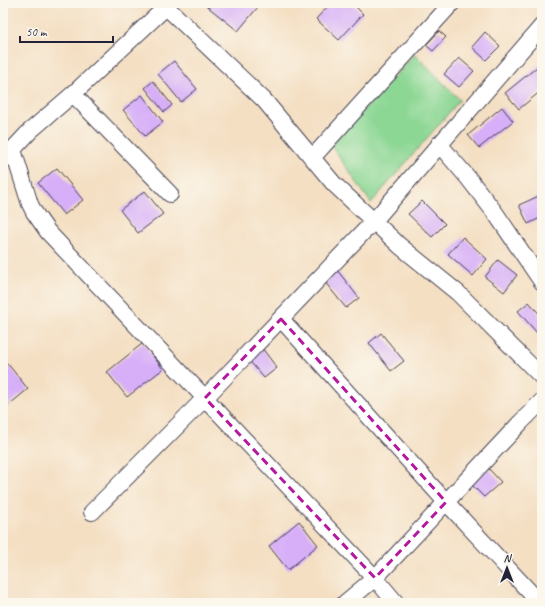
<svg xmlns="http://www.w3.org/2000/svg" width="545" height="606" font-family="Caveat,sans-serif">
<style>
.green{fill:#8cd794;stroke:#577c68}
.building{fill:#d7aff8}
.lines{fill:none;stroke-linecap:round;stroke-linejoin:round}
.minor-casing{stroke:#423e4f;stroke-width:18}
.minor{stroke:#fff;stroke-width:16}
.marked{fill:none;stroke:#b5179e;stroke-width:3;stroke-dasharray:8 5;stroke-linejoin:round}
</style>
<rect width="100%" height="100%" fill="#fbf7ec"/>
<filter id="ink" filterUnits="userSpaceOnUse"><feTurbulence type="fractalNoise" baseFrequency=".025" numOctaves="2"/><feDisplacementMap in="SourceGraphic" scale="8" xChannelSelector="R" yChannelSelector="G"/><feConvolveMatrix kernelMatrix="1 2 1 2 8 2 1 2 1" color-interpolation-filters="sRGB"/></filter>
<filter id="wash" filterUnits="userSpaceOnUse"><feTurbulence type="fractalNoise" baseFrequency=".012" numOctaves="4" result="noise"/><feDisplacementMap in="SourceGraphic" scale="16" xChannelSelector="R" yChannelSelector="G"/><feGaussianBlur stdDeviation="0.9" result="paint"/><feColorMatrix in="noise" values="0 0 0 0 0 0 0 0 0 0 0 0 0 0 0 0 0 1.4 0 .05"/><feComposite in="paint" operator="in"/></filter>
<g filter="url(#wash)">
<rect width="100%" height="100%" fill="#f4dfc3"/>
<path class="green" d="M415 54 460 100 371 203 331 145Z"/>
<g id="blocks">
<path class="building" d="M203 3H253L258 7 238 31Z
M331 3H352L363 14 339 40 316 19Z
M439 31 446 37 433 51 426 45Z
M485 32 500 46 486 60 472 47Z
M459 58 474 71 459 87 444 74Z
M174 61 197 89 181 102 158 74Z
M542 63V90L519 109 505 93Z
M153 81 172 105 164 112 145 88Z
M142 95 163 122 145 136 123 110Z
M502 107 513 121 479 148 468 135Z
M57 168 83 200 64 215 38 183Z
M145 191 163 214 138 233 120 210Z
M541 195 542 217 528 224 519 205Z
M422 201 445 224 432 237 408 214Z
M463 237 487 259 473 276 448 254Z
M498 260 517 275 504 292 485 277Z
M337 270 359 298 346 308 324 281Z
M529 302 542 317V329L537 333 518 311Z
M381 333 404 361 391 371 369 343Z
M143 343 163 369 127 397 107 372Z
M262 348 277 368 264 378 248 359Z
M7 363 28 389 4 409 3 366Z
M488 468 501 482 484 497 471 484Z
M299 521 318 545 288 570 269 546Z"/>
</g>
</g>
<g filter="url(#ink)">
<use href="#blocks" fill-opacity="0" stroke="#423e4f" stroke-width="1"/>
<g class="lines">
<defs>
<path id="minor" d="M162 3 264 100 334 184 400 246 458 293 542 377
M73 94 170 194
M439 144 469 179 496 214 542 282
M13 150 30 204 34 212 48 232 375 578 396 603
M312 158 452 3
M3 160 30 131 73 94 166 7
M281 319 446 502 540 603
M92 512 205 398 373 222 542 26
M345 603 375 578 521 422 542 401"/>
</defs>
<use href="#minor" class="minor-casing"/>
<use href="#minor" class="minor"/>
</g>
</g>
<path class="marked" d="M281 319 446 502 375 578 205 398Z"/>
<rect width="545" height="606" fill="none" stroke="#fbf7ec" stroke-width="16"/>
<g transform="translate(507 568)" stroke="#fbf7ec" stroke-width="3" paint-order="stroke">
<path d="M0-3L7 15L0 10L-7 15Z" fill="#22223b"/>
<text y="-6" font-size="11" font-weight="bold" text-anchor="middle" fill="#22223b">N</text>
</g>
<path d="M20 36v6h93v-6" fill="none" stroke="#22223b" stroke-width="2"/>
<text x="26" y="36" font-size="12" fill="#22223b" stroke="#fbf7ec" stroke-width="3" paint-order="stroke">50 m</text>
</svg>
